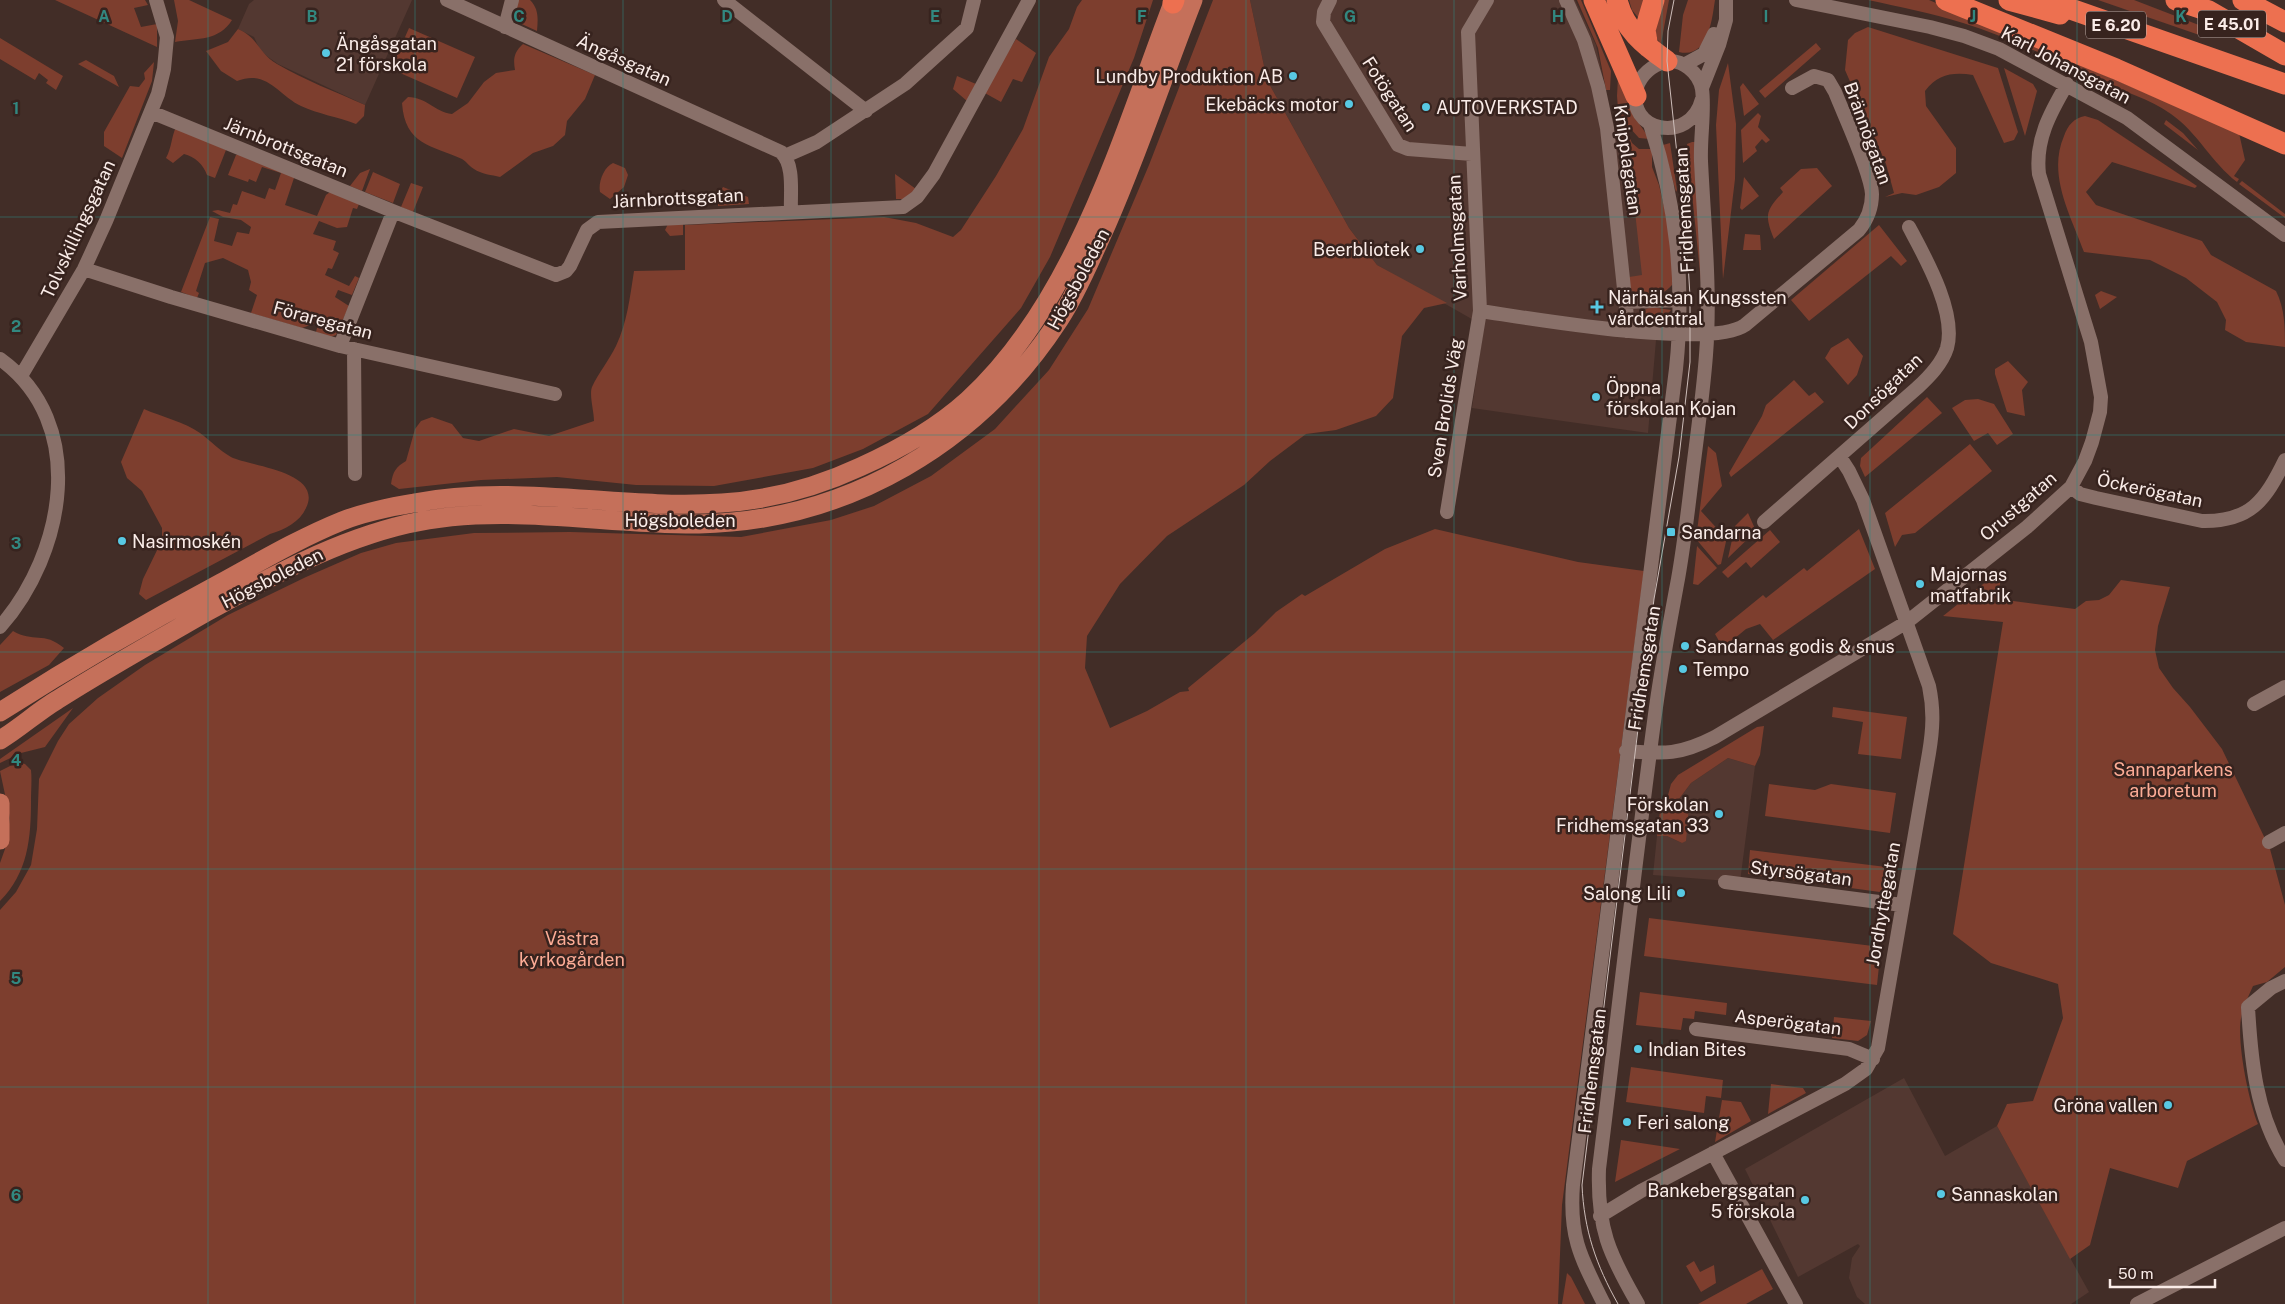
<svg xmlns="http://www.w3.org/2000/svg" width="2285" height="1304" font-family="'Public Sans',sans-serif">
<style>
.built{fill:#533831}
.green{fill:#7d3e2e}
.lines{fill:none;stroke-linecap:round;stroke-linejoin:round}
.minor{stroke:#897069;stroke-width:14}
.major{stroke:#c5705a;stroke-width:19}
.highway{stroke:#ed7050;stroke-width:21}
.tram{stroke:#cebeba;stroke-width:1}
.grid{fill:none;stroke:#328880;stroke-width:1;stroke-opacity:0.55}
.poi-dot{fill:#58c9e3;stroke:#37231e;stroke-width:2}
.labels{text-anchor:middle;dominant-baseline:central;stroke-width:5;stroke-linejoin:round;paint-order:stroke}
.shield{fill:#37231e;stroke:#c0b0ab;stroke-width:1}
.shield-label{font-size:16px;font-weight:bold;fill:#faece8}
.poi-label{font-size:18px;fill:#faece8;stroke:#37231e;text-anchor:start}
.street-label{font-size:18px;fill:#faece8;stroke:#37231e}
.park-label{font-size:18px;fill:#fdac96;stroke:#37231e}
.grid-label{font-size:16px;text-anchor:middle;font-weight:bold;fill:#328880;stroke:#37231e;stroke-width:5;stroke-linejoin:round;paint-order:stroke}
</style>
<rect width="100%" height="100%" fill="#422d27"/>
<path class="built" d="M254 0H412L365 105 278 64 268 57 260 50 254 37 238 29 249 4Z
M1250 0H1575L1596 45 1615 135H1628L1658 317 1648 433 1472 408 1484 326 1377 265 1349 228 1267 80Z
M1728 758 1755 766 1740 882 1653 875 1657 836H1667L1682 843 1689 805 1679 799 1691 783Z
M1904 1078 1945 1156 1997 1126 2089 1292 2071 1304H1865L1857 1297 1849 1278 1852 1258 1860 1246 1858 1244 1798 1277 1745 1169Z"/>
<path class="green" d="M55 0H145L148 5 134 8 141 27 157 24V47Z
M174 0H189L232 20C219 41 198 38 175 42L178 21Z
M518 0H530C539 9 538 19 537 31L513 20Z
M1082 0H1153L1134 58 1050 257 1021 308 928 414 863 449 813 468 714 486 636 485 557 477 481 480 399 489 391 484C393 471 396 467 406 461L415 429 421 421 432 417 452 424 463 438 479 441 514 429 549 436 594 421C594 411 589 395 592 387 598 374 609 360 616 346 627 323 630 297 634 271L685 270V225L884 217 916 223 953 237 961 230 996 176 1023 129 1049 57 1069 29 1077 7Z
M1213 0H1250L1267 80 1349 228 1377 265 1447 303 1424 308 1402 336 1393 398 1376 416 1336 430 1306 434 1270 461 1244 485 1167 536 1120 584 1087 636 1085 668 1110 728 1147 711 1180 692 1189 691 1188 688 1255 633 1276 612 1302 594 1305 596 1385 549 1435 529 1578 562 1644 571 1562 1205 1558 1304H0V910L16 892 31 865 37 829 39 779 58 741 69 724 98 698 145 665 228 615 306 577 361 553 396 543 474 533 570 532 741 537 831 520 874 506 931 476 995 429 1049 370 1088 309 1149 165Z
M1577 0H1581L1611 71 1610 90H1606L1598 48Z
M1629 0H1649L1641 21 1632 10Z
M1664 0H1669L1661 44C1649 32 1660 14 1664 0Z
M1688 0H1715C1712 20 1708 59 1679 52L1683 15Z
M1868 0H1929L2239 133 2245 160 2234 176 2239 179 2237 182C2211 162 2198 133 2171 114 2149 98 2124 92 2099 81 2055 60 2011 38 1963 23 1932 13 1900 7 1868 0Z
M2098 0H2134L2217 32 2208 38Z
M1868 27 1998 68 2018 132 2014 140 2004 143 1973 75C1953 72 1938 74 1925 91L1926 106 1956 148V173L1939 187 1916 195 1902 193 1885 197 1894 193 1886 164 1845 70 1848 40 1855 33Z
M409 28 475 57 457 98 391 69Z
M238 29C259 38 258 53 277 64 304 80 336 92 365 105L364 116 356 124C338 117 318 114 301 106 278 95 267 69 237 81L221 71 206 51 228 42Z
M0 38 63 76 56 90 46 83 48 80 39 73 35 80 0 59Z
M1016 39 1036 53 1022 82 1013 79 1001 102 983 92Z
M1816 43 1821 49 1765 98 1759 91Z
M523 44 595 75 585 99 567 121 565 135 553 146 533 153 500 177C492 175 481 174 474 169 470 167 467 162 462 159 431 145 405 145 402 103L408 97C426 97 435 112 452 114L468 103 484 82 496 73 515 70C513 59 514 52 523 44Z
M86 60 114 76 119 87 78 64Z
M154 62 152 81 122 158 104 146V132L130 86 139 87 145 79 144 73Z
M1728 63 1736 124 1735 179 1723 279 1716 125 1719 90Z
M2004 68 2033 84 2037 91 2025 136Z
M957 76 976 84 967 101 953 89Z
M1618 77 1635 118 1650 139 1639 138 1629 127 1619 121 1617 96Z
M1743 83 1759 104 1744 116 1740 87Z
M1758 113 1761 116 1758 127 1770 140 1766 143 1762 139 1755 147 1757 151 1743 163 1741 130Z
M2085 116 2098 120 2197 186 2195 188 2112 162 2086 192 2096 205 2202 241 2211 255 2276 291C2285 309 2285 328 2285 347L2246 342 2225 330 2226 320 2217 302 2186 278 2150 260 2084 252C2071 216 2047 175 2064 136 2068 125 2074 118 2085 116Z
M2166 120 2183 133 2198 150 2164 124Z
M176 127 226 150 215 178 207 175C203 164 195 157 184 154L173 163 166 158C172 147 171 138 176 127Z
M1616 129 1628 134 1632 143 1639 149H1652V167L1659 185 1672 241V285C1659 300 1645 295 1628 290L1629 277 1642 275 1627 139H1616Z
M1692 142H1695L1702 292 1687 144Z
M1670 143 1677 190 1676 192 1663 145Z
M239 154 295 175 285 205 317 216 326 195 330 192 359 204 357 209 353 208 347 227 337 228 319 221 313 234 336 241 333 250 339 253 332 269 328 268 325 275 349 286 355 276 359 278 352 295 338 290 335 297 349 306 336 335 331 337 316 332 318 324 316 323 302 328 251 313 257 295 249 290 251 282 248 270 223 258 205 263 196 291 199 293 197 298 181 292 210 217 219 219 214 241 232 246 237 232 249 234 251 227 241 220 223 217 212 211 218 210 230 213 233 204 237 205 242 191 265 199 269 188 275 190 281 173 262 167 256 182 249 179 248 182 228 175 236 155Z
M613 163 625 168 628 175 624 187 610 199 600 192C598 182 604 167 613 163Z
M1817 168 1832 186 1774 239C1764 214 1766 211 1783 192L1780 188 1801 169Z
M370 169 362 191 350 186 360 173Z
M373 172 400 184 393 203 365 192Z
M895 174 916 189 906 199H896Z
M1744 177 1759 196 1742 210 1740 208Z
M2242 181 2285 214V218L2239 184Z
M411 183 423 187 413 212 401 207Z
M723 187 748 197 749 204 718 206V195Z
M668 224H683V235L670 236 665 230Z
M1879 225 1907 261 1901 266 1891 256 1809 321 1791 300Z
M1745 234 1760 235 1761 250H1743Z
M2101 291 2117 297 2100 309 2095 295Z
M1651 307 1671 310C1662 321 1648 322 1638 313Z
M1848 338 1863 356 1857 375 1848 385 1825 358 1831 348Z
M2008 361 2028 382 2022 390 2025 416 2007 412 1995 374V369Z
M1794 380 1809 396 1815 392 1824 402 1731 477 1729 473 1762 416 1766 405Z
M1927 397 1942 413 1865 477 1860 466 1861 458Z
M1978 399 1994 404 2013 434 1997 445 1988 433 1974 441 1952 408 1965 400Z
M144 409C162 417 185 422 200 433 211 441 219 450 231 457 248 466 324 471 306 508 300 522 284 530 270 534L146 600 139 594 143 579 162 540V528L142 491 127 478 121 462Z
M1970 444 1992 471 1915 533 1902 535 1895 547 1885 513Z
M1708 446 1716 453 1722 486 1701 511 1722 534 1729 528 1721 564 1718 565 1696 539Z
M1748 513 1756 531 1728 558 1735 526Z
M1859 529 1875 569 1773 640 1760 624 1746 629 1723 648 1715 634 1763 595 1766 598 1804 568 1807 571Z
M1770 530 1780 542 1751 568 1746 562 1728 578 1722 572Z
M1697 546 1717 568 1698 585 1693 584Z
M2002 569 1998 599 2075 609 2086 601 2099 600 2109 595 2121 580 2170 587 2158 626 2155 650 2159 668 2173 688 2190 707 2222 749 2270 849 2285 905V967L2267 982 2253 986C2249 995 2244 1005 2242 1014 2235 1037 2249 1102 2258 1124L2187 1161 2178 1188 2110 1168 2090 1245 2070 1259 1997 1126 2007 1104 2033 1101 2063 1018 2058 984 1991 963 1953 934 2003 622 1943 616Z
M13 631C33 643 44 631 64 648L49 665 0 692V645Z
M1833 707 1907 717 1901 759 1858 754 1863 722 1832 717Z
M73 708 45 747 21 753 0 763V759Z
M1764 726 1760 755 1755 766 1728 758 1691 783 1679 799H1667L1671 784 1678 775 1757 727Z
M18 762 25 764 31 770C32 780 31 790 31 801 31 838 28 873 0 901V863L5 849 10 818 0 771Z
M1769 784 1815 790 1831 784 1896 793 1890 833 1765 816Z
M1689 805 1686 841 1682 843 1667 836H1657L1660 811Z
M1750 850 1886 867V876L1895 879 1892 888 1887 893 1748 874Z
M1649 918 1881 947 1877 985 1644 956Z
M1640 992 1727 1003 1726 1015 1695 1011 1694 1019 1683 1018 1681 1030 1636 1025Z
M1834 1017 1871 1021 1867 1035 1858 1041 1832 1038Z
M1631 1067 1723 1080 1721 1098 1706 1096 1704 1113 1626 1102Z
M1771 1084 1803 1088 1806 1093 1768 1114Z
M1722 1100 1741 1102 1751 1121 1715 1142Z
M1621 1140 1680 1149 1615 1182Z
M1694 1261 1700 1272 1714 1265 1716 1283 1701 1292 1686 1266Z
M1762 1269 1773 1289 1746 1304H1698Z
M1567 1273 1571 1277 1585 1304H1562Z"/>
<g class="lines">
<path class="minor" d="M447 0 781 152C795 165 790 194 791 212
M724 0 866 111
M1330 0 1324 12 1323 22 1398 145 1408 149 1472 154
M1566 0 1584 40 1598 86 1607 128 1627 317 1626 331
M1796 0 1930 27 1964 36 1999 49 2127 118 2285 235
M505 27 512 0
M1684 65 1704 54 1714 34
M1702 88 1719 45 1726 20V0
M151 112 395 212 556 275 566 271 570 266 587 230 598 222 903 207 917 197 934 174 1029 0
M785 156 817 142 905 84 967 28 974 0
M84 269 171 297 340 346 555 394
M1624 302 1681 300
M1480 311C1529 318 1710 350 1745 325L1859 230C1867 220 1872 208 1872 194 1871 172 1844 115 1835 92L1828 80 1814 76 1792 88
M340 346 393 212
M354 349 355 474
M0 359C89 423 65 553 0 627
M21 376 84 269 106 221 158 94 164 69 167 37 156 0
M2071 487 2080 494 2096 498 2202 521C2250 522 2265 501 2285 460
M1447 512 1480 311 1468 32 1487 0
M1764 522 1917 388C1929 377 1942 364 1947 348 1957 313 1925 257 1909 227
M2254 704 2285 687
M1626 751C1665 754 1680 755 1715 737L1907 622 2027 527 2071 487 2085 461 2092 442 2100 412 2101 397 2091 342 2039 174C2035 140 2050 113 2067 84
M2269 842 2285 833
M1725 882 1902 905
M2285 981 2271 988 2248 1007C2251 1060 2256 1114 2285 1160
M1696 1029 1849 1049 1873 1059
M1713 1153 1796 1304
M1600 1216 1641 1191 1845 1084 1866 1069 1878 1048 1929 753C1933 729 1934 710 1929 686L1863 500 1849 471 1840 457
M1604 1304C1581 1258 1569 1238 1573 1185L1676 369C1685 283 1677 206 1650 124
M1638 1304C1609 1254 1597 1228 1599 1169 1618 1015 1635 861 1656 707 1662 664 1670 622 1678 579 1684 545 1688 511 1692 477 1697 436 1703 395 1706 355 1711 291 1704 224 1701 161 1700 138 1705 110 1702 89 1699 73 1682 58 1665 62 1652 65 1641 75 1637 87 1624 131 1690 146 1702 99
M2137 1304 2285 1228"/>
<path class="major" d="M0 712C72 666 146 623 221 583 261 561 300 538 342 521 365 512 390 507 414 503 516 483 620 510 722 503 769 500 817 487 860 467 898 450 936 429 968 400 1076 301 1122 136 1173 3
M0 740C20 728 37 712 57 700 104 670 154 642 203 614 268 578 334 541 407 524 502 502 602 525 699 524 848 521 979 443 1059 320 1076 294 1088 265 1101 237 1136 160 1162 79 1193 0
M0 803V840"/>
<path class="highway" d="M1594 0 1636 96
M1617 0C1624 29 1644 45 1667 61
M1946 0 2116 69 2285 144
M2009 0 2060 14
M2045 0 2285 84
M2176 0 2209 11 2285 55
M2243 0 2285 22
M1173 3 1174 0
M1648 47 1645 30 1654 0"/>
<path class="tram" d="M1618 1304C1596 1265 1584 1230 1582 1185L1654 599 1679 457 1690 362V296L1687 247 1667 61 1668 31 1674 0"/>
</g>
<path class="grid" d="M208 0V1304M415 0V1304M623 0V1304M831 0V1304M1039 0V1304M1246 0V1304M1454 0V1304M1662 0V1304M1870 0V1304M2077 0V1304M0 217H2285M0 435H2285M0 652H2285M0 869H2285M0 1087H2285"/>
<g class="poi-dot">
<circle cx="326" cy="53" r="5"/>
<circle cx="1293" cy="76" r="5"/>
<circle cx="1349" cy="104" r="5"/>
<circle cx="1426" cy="107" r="5"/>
<circle cx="1420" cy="249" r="5"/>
<path d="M1594.5 299.5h5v5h5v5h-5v5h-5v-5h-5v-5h5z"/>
<circle cx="1596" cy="397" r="5"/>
<rect x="1666" y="527" width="10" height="10" rx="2.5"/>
<circle cx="122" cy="541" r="5"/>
<circle cx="1920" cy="584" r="5"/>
<circle cx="1685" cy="646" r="5"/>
<circle cx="1683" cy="669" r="5"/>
<circle cx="1719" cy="814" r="5"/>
<circle cx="1681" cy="893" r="5"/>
<circle cx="1638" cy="1049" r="5"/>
<circle cx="2168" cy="1105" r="5"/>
<circle cx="1627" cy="1122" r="5"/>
<circle cx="1941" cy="1194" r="5"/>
<circle cx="1805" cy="1200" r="5"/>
</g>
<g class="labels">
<g class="shield">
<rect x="2198" y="10.5" width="68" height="27" rx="4"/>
<rect x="2086" y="11.5" width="60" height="27" rx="4"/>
</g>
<g class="shield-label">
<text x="2232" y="24">E 45.01</text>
<text x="2116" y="25">E 6.20</text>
</g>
<g class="poi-label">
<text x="336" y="43">Ängåsgatan<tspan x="336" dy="21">21 förskola</tspan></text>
<text x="1283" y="76" text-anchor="end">Lundby Produktion AB</text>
<text x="1339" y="104" text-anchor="end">Ekebäcks motor</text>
<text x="1436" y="107">AUTOVERKSTAD</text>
<text x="1410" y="249" text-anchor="end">Beerbliotek</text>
<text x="1608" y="297">Närhälsan Kungssten<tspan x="1608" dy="21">vårdcentral</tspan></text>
<text x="1606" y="387">Öppna<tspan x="1606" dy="21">förskolan Kojan</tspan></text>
<text x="1681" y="532">Sandarna</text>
<text x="132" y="541">Nasirmoskén</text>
<text x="1930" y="574">Majornas<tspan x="1930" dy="21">matfabrik</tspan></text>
<text x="1695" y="646">Sandarnas godis &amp; snus</text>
<text x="1693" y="669">Tempo</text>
<text x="1709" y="804" text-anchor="end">Förskolan<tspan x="1709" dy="21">Fridhemsgatan 33</tspan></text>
<text x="1671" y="893" text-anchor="end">Salong Lili</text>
<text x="1648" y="1049">Indian Bites</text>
<text x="2158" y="1105" text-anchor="end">Gröna vallen</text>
<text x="1637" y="1122">Feri salong</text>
<text x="1795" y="1190" text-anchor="end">Bankebergsgatan<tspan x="1795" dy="21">5 förskola</tspan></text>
<text x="1951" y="1194">Sannaskolan</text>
</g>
<g class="street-label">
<text transform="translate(624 60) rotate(24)">Ängåsgatan</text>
<text transform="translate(2066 65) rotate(28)">Karl Johansgatan</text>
<text transform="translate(1390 94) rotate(57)">Fotögatan</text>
<text transform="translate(1868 133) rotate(70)">Brännögatan</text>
<text transform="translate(286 147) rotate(22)">Järnbrottsgatan</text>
<text transform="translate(1628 160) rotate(82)">Knipplagatan</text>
<text transform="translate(678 198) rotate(-3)">Järnbrottsgatan</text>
<text transform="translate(1684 210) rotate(-93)">Fridhemsgatan</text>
<text transform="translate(78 229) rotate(-65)">Tolvskillingsgatan</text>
<text transform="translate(1457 238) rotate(-93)">Varholmsgatan</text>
<text transform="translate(1078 279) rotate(-62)">Högsboleden</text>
<text transform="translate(323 320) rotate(15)">Föraregatan</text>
<text transform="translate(1883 391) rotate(-44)">Donsögatan</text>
<text transform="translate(1445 408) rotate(-81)">Sven Brolids Väg</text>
<text transform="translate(2150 490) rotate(12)">Öckerögatan</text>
<text transform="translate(2018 506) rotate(-41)">Orustgatan</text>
<text x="680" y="520">Högsboleden</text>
<text transform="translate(272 578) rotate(-27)">Högsboleden</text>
<text transform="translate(1644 668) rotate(-81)">Fridhemsgatan</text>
<text transform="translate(1801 873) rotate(7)">Styrsögatan</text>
<text transform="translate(1883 904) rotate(-80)">Jordhyttegatan</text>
<text transform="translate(1788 1022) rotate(7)">Asperögatan</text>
<text transform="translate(1592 1071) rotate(-83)">Fridhemsgatan</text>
</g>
<g class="park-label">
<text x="2173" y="769">Sannaparkens<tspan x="2173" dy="21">arboretum</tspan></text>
<text x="572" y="938">Västra<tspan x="572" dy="21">kyrkogården</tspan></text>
</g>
</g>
<g class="grid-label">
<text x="104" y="22">A</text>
<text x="312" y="22">B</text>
<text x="519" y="22">C</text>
<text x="727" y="22">D</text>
<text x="935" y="22">E</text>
<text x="1142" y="22">F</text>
<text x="1350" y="22">G</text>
<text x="1558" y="22">H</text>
<text x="1766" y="22">I</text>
<text x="1973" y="22">J</text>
<text x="2181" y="22">K</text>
<text x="16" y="114">1</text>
<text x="16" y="332">2</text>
<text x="16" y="549">3</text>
<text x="16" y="766">4</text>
<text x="16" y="984">5</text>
<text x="16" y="1201">6</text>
</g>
<path d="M2110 1279v8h105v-8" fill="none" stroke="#faece8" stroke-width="2.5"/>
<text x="2118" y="1279" font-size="15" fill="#faece8" stroke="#37231e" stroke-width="4" paint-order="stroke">50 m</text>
</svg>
